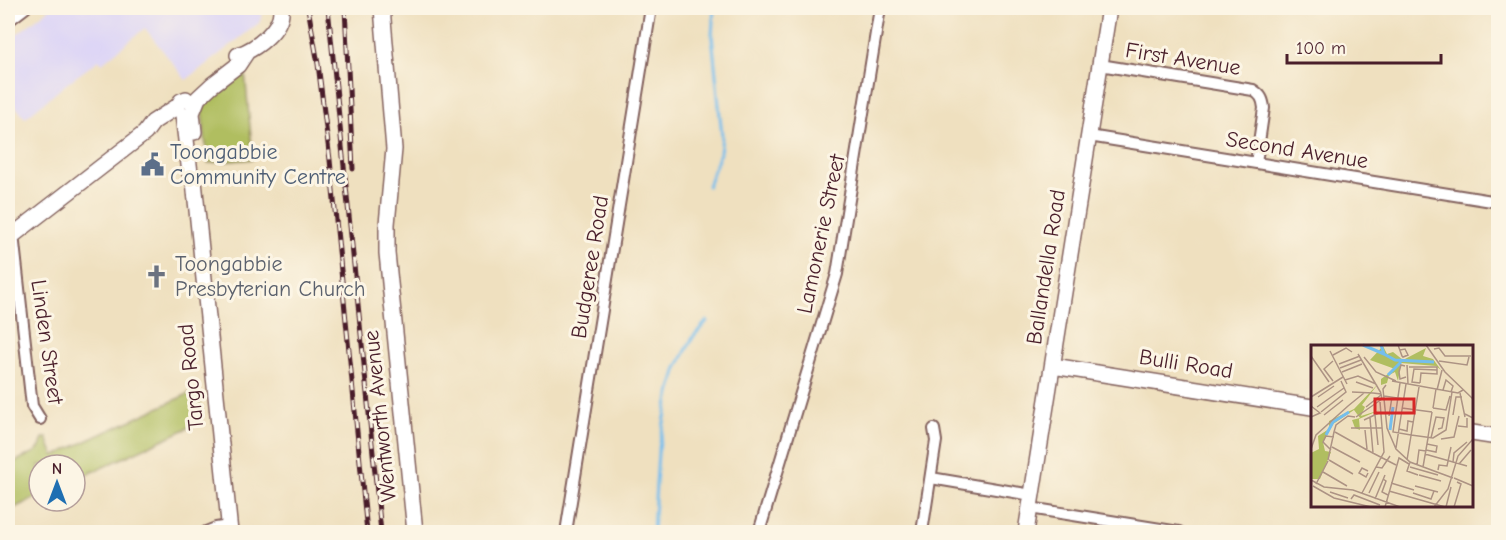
<svg xmlns="http://www.w3.org/2000/svg" width="1506" height="540" font-family="'Comic Neue',sans-serif">
<style>
.built{fill:#ddd5f6}
.green{fill:#b0be60;stroke:#7d6e46;stroke-width:1.5}
.lines{fill:none;stroke-linecap:round;stroke-linejoin:round}
.stream{stroke:#74beed;stroke-width:3}
.street-casing{stroke:#84635f;stroke-width:14}
.secondary-casing{stroke:#84635f;stroke-width:18}
.street{stroke:#fff;stroke-width:10}
.secondary{stroke:#fff;stroke-width:15}
.rail-casing{stroke:#4a1f2b;stroke-width:5}
.rail{stroke:#fcf5e5;stroke-width:3;stroke-dasharray:9;stroke-linecap:butt}
.labels{text-anchor:middle;dominant-baseline:central;stroke-width:6;stroke-linejoin:round;paint-order:stroke}
.street-label{font-size:22px;fill:#4a1f2b;stroke:#fcf5e5}
.service-label{font-size:22px;fill:#4e5e75;stroke:#fcf5e5;text-anchor:start}
.worship-label{font-size:22px;fill:#5b616d;stroke:#fcf5e5;text-anchor:start}
.inset-river{fill:none;stroke:#74beed;stroke-width:3}
.inset-road{fill:none;stroke:#ad9384;stroke-width:1.5}
.view{fill:#d62828;fill-opacity:0.15;stroke:#d62828;stroke-width:3}
.inset-edge{fill:none;stroke:#4a1f2b;stroke-width:3}
</style>
<rect width="100%" height="100%" fill="#fcf5e5"/>
<filter id="ink" filterUnits="userSpaceOnUse"><feTurbulence type="fractalNoise" baseFrequency=".0167" numOctaves="2"/><feDisplacementMap in="SourceGraphic" scale="12" xChannelSelector="R" yChannelSelector="G"/><feConvolveMatrix kernelMatrix="1 2 1 2 8 2 1 2 1" color-interpolation-filters="sRGB"/></filter>
<filter id="wash" filterUnits="userSpaceOnUse"><feTurbulence type="fractalNoise" baseFrequency=".008" numOctaves="4" result="noise"/><feDisplacementMap in="SourceGraphic" scale="24" xChannelSelector="R" yChannelSelector="G"/><feGaussianBlur stdDeviation="1.35" result="paint"/><feColorMatrix in="noise" values="0 0 0 0 0 0 0 0 0 0 0 0 0 0 0 0 0 1.4 0 .05"/><feComposite in="paint" operator="in"/></filter>
<g filter="url(#wash)">
<rect width="100%" height="100%" fill="#efe0bf"/>
<path class="built" d="M51 8H265L259 23 186 80 145 28 102 63 99 60 70 81 25 118 8 97V41Z"/>
<path class="green" d="M245 73 253 159 208 163 202 112 205 104Z
M199 389 201 422 75 480V465H39V496L8 511V465L35 452 40 447 43 438H47L54 456Z"/>
<g class="lines">
<path class="stream" d="M708 186 720 153 722 136 712 35 714 8
M653 532 658 453 669 397 677 368 693 337 707 321"/>
</g>
</g>
<g filter="url(#ink)">
<g class="lines">
<defs>
<path id="street" d="M8 21 25 8
M1100 65 1253 90C1261 95 1263 99 1264 108L1256 163
M1089 136 1498 202
M13 234 32 406 40 419
M931 478 1032 495
M1030 508 1179 532
M206 532 216 528 229 526
M566 532 651 8
M759 532 837 274 880 8
M922 532 936 441 934 429"/>
<path id="secondary" d="M382 8 394 149 387 224V253L415 532
M238 55C256 49 283 29 281 8
M183 115 190 173 194 181 230 532
M194 132 192 113 198 98 212 85 238 65 246 53
M8 239 145 133 153 122 178 106 181 101 186 99
M1053 366 1312 407
M1472 433 1498 437
M1026 532 1109 8"/>
</defs>
<use href="#street" class="street-casing"/>
<use href="#secondary" class="secondary-casing"/>
<use href="#street" class="street"/>
<use href="#secondary" class="secondary"/>
<defs>
<path id="rail" d="M308 8 318 64 330 160 367 532
M328 8 381 532
M345 8 353 169"/>
</defs>
<use href="#rail" class="rail-casing"/>
<use href="#rail" class="rail"/>
</g>
</g>
<defs>
<symbol id="civic-bare" viewBox="-9 -9 18 18"><path d="M-.6-6.5H3V-4.5H.6V-3L4-1V1h2V6H-6V1h2V-1L-.6-3ZM-1.2 2.5V6h2.4V2.5Z" fill="#5c6f8a" stroke="#fcf5e5" stroke-width="2.5" paint-order="stroke"/></symbol>
<symbol id="church-bare" viewBox="-9 -9 18 18"><path d="M-1.2-6h2.4v3.5h3.3v2.4h-3.3V6h-2.4V-.1h-3.3v-2.4h3.3Z" fill="#6b7280" stroke="#fcf5e5" stroke-width="2.5" paint-order="stroke"/></symbol>
</defs>
<g fill-rule="evenodd">
<use href="#civic-bare" x="136" y="148" width="33" height="33"/>
<use href="#church-bare" x="140" y="260" width="33" height="33"/>
</g>
<g class="labels">
<g class="street-label">
<text transform="translate(1183 59) rotate(9)">First Avenue</text>
<text transform="translate(1297 150) rotate(9)">Second Avenue</text>
<text transform="translate(821 234) rotate(-78)">Lamonerie Street</text>
<text transform="translate(590 267) rotate(-81)">Budgeree Road</text>
<text transform="translate(1046 267) rotate(-81)">Ballandella Road</text>
<text transform="translate(47 342) rotate(82)">Linden Street</text>
<text transform="translate(1186 364) rotate(9)">Bulli Road</text>
<text transform="translate(191 377) rotate(-96)">Targo Road</text>
<text transform="translate(380 416) rotate(-96)">Wentworth Avenue</text>
</g>
<g class="service-label">
<text x="170" y="152">Toongabbie<tspan x="170" dy="25">Community Centre</tspan></text>
</g>
<g class="worship-label">
<text x="175" y="264">Toongabbie<tspan x="175" dy="25">Presbyterian Church</tspan></text>
</g>
</g>
<g transform="translate(1311 345)">
<rect width="162" height="162" fill="#efe0bf"/>
<path d="M72 1 76 9 82 7 92 15 115 3 112 11 122 14 130 25 125 21 90 18 87 36 84 27 78 30 76 38 70 40V34L84 24 59 15ZM67 39 51 60 54 62 50 71 69 65 48 74 49 85 44 83 41 75 49 73 43 65 22 79 12 97 14 106 20 107 9 134H0V108L8 104 7 91 18 84V76L43 64Z" fill="#b0be60"/>
<path class="inset-river" d="M52 0 73 9M70 0 73 9 84 15 123 17M77 30 90 17M79 85 82 62M15 90 22 77 38 67"/>
<path class="inset-road" d="M87 0 91 11 92 12 97 10 94 4 89 5M115 0 134 27 162 54M123 4 128 3 134 11H160M19 6 36 39M47 9 70 48M22 10 35 3 41 7M0 11 18 37M53 12 65 27 85 36M128 16 156 20 158 12M28 19 49 11M96 20 97 39M94 21 90 20 88 27 89 34 95 32M98 22H126V29L110 28 109 38M29 23 50 15M31 27 51 19M34 35 47 31 65 39M22 36 13 24 22 16M81 36 147 48 152 45M45 37 62 43M89 38 82 87 100 90M109 38 101 37 103 24 126 25M75 40 72 44 76 83 85 104 99 117 142 133M126 45 131 25M132 45 135 35 142 41 140 47M41 47 62 48M149 48 154 72M73 51 93 54M0 52 32 32M7 52 23 41M0 61 9 68 0 72M37 61 53 48M6 62 33 43M55 62 70 50M91 63 121 67M122 63 135 65 139 51M122 63 125 44M10 67 35 47 30 36M154 69 162 73V83M13 70 32 55M64 70 67 100M142 70 145 52H151M78 71 81 52M45 72 71 54 70 49 62 48M59 73 62 108M53 75 70 67M147 81 156 82V73M40 83H71M88 84 96 86 97 76 102 77M54 85 56 104M23 87 25 80 37 71 44 72M24 87 56 105M100 90 122 93 135 85 141 47M117 92 121 67M120 93 125 72 133 73 131 83 127 84M130 94 143 92 148 71M21 102 49 117M85 103 95 39M0 104 5 90 37 61M20 105 12 97 15 91 23 92M56 105 85 120M115 105 125 107 126 101 116 99M114 109 156 121M17 115 23 87M18 115 42 129M96 115 108 42M99 117 96 126 107 130M142 117 143 108 156 97M148 119 160 105M86 120 88 113 98 119M106 120 108 105 115 106M65 122 71 123 79 111M99 122 127 130M112 122 117 93M127 125 128 120 136 121 140 102M12 127 36 141M57 128 55 132 48 128 51 123 57 126M108 130 130 136M143 133 162 141M72 134 75 136 71 147 77 150M0 135 13 142 42 145 89 162M80 138 103 145M5 139 17 116M2 141 23 153 60 162M104 141 127 147M78 146 134 162M19 147 37 153M51 148 73 107 69 57M58 148 68 127M102 148 120 154 123 146M40 154 43 150 69 160M64 154 74 130M74 162 86 120M123 162 137 144 147 111 162 94M135 162 140 142M143 162 150 139 146 137"/>
<path class="view" d="M64 54H103V68H64Z"/>
<rect width="162" height="162" class="inset-edge"/>
</g>
<rect width="1506" height="540" fill="none" stroke="#fcf5e5" stroke-width="30"/>
<g transform="translate(57 483)"><circle r="28" fill="#fcf5e5" stroke="#b59f9b" stroke-width="1.5"/>
<path d="M0-4.5L10 22L0 15L-10 22Z" fill="#1f6fb2"/>
<text y="-9" font-size="16" font-weight="bold" text-anchor="middle" fill="#4a1f2b">N</text>
</g>
<path d="M1287 54v9h154v-9" fill="none" stroke="#4a1f2b" stroke-width="3"/>
<text x="1296" y="54" font-size="18" fill="#4a1f2b" stroke="#fcf5e5" stroke-width="4.5" paint-order="stroke">100 m</text>
</svg>
